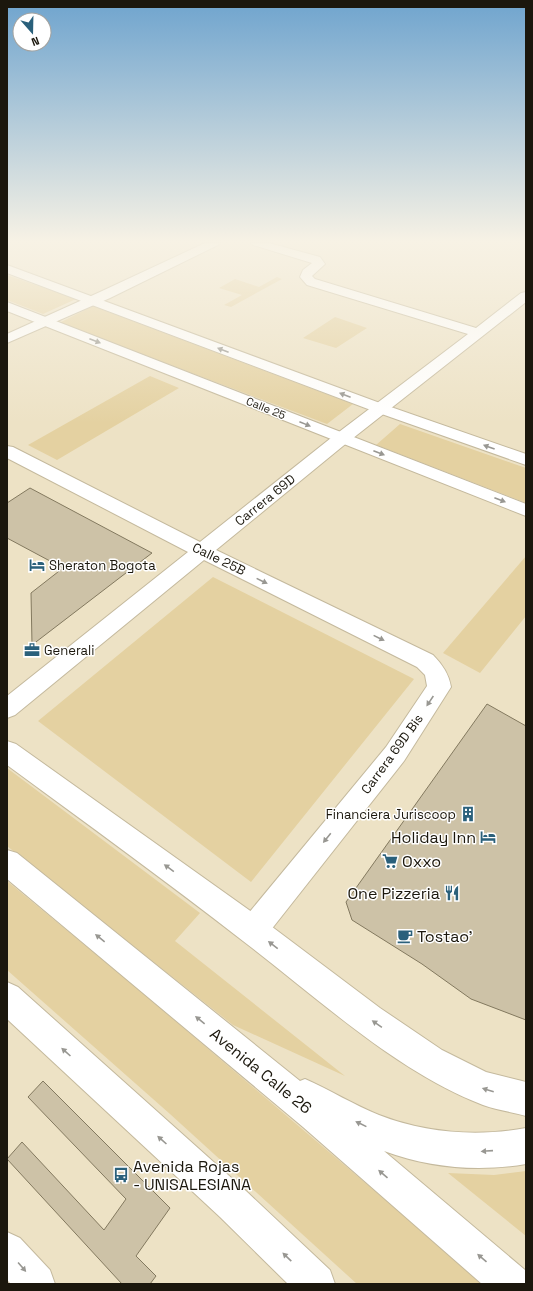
<svg xmlns="http://www.w3.org/2000/svg" width="533" height="1291" font-family="'Space Grotesk',sans-serif">
<style>
.green{fill:#e4d1a1}
.building{fill:#cdc2a7;stroke:#83795f}
.lines{fill:none;stroke-linecap:round;stroke-linejoin:round}
.street-casing{stroke:#c4b99d;stroke-width:2}
.secondary-casing{stroke:#c4b99d;stroke-width:2}
.primary-casing{stroke:#c4b99d;stroke-width:2}
.street{fill:#fff;fill-rule:evenodd}
.secondary{fill:#fff;fill-rule:evenodd}
.primary{fill:#fff;fill-rule:evenodd}
.oneway{fill:#989792}
.labels{text-anchor:middle;dominant-baseline:central;stroke-width:3;stroke-linejoin:round;paint-order:stroke}
.far-street-label{font-size:11px;fill:#1b170d;stroke:#fff}
.street-label{font-size:13px;fill:#1b170d;stroke:#fff}
.poi-label{font-size:13px;fill:#1b170d;stroke:#fff;text-anchor:start}
.near-poi-label{font-size:16px;fill:#1b170d;stroke:#fff;text-anchor:start}
.near-street-label{font-size:16px;fill:#1b170d;stroke:#fff}
</style>
<rect width="100%" height="100%" fill="#ede2c5"/>
<path class="green" d="M7 275 76 299 43 314 7 300Z
M277 277 282 279 231 307 224 305 242 295 219 288 235 279 259 287Z
M93 306 353 404 327 424 59 323Z
M335 317 367 328 336 348 303 338Z
M150 376 179 388 57 460 28 445Z
M400 424 526 468V503L376 445Z
M526 556V616L480 673 443 653Z
M213 577 414 679 251 882 38 721Z
M7 768 200 913 175 941 345 1076 233 1025 7 846Z
M7 881 132 984 484 1284H357L170 1114 7 970Z
M526 1171V1236L448 1173 494 1175Z"/>
<path class="building" d="M30 488 152 553 32 645 31 593 63 568 7 538V503Z
M487 704 526 726V1020L471 999 422 964 352 920 346 902Z
M43 1081 170 1208 136 1256 156 1276 150 1284H122L7 1159 22 1142 104 1230 126 1199 28 1097Z"/>
<g class="lines">
<defs>
<path id="street" d="M205 243H220L218 245 110 298 7 343V334L100 292Z
M251 243H269L320 257 325 264 313 275 312 276 315 279 476 328 521 293 526 292V302L343 446 216 550 433 655C442 664 449 674 451 687L404 761 263 940 253 944 243 940 238 930 243 920 386 747 427 686 425 675 417 667 204 560 15 715 7 718V696L188 552 7 458V446L13 447 200 542 331 438 468 334 307 285 300 277 303 270 312 263 253 245Z"/>
<path id="secondary" d="M7 265 388 406 526 454V465L376 412 7 273Z
M7 302 526 504V516L7 311Z"/>
<path id="primary" d="M7 741 16 744 263 920 380 1008 442 1050 486 1072 526 1082V1116C512 1112 497 1110 483 1105 395 1071 318 998 243 941 166 881 86 823 7 765Z
M7 850 17 853 300 1081 305 1079C330 1090 354 1105 379 1115 425 1133 477 1137 526 1128V1164C479 1172 430 1168 384 1151L525 1270 526 1284H482L303 1127 7 879Z
M7 982 18 987 246 1191 330 1270 335 1284H288L220 1217 7 1019Z
M7 1232 20 1238 50 1270 55 1284H11L7 1280Z"/>
</defs>
<use href="#street" class="street-casing"/>
<use href="#secondary" class="secondary-casing"/>
<use href="#primary" class="primary-casing"/>
<use href="#street" class="street"/>
<use href="#secondary" class="secondary"/>
<use href="#primary" class="primary"/>
</g>
<defs><path id="oneway-solid" d="M-6-.8H1V-3.2L6.5 0L1 3.2V.8H-6Z"/></defs>
<g class="oneway">
<use href="#oneway-solid" transform="translate(95 341) rotate(21)"/>
<use href="#oneway-solid" transform="translate(223 350) rotate(-159)"/>
<use href="#oneway-solid" transform="translate(345 395) rotate(-159)"/>
<use href="#oneway-solid" transform="translate(305 424) rotate(22)"/>
<use href="#oneway-solid" transform="translate(489 447) rotate(-160)"/>
<use href="#oneway-solid" transform="translate(379 453) rotate(21)"/>
<use href="#oneway-solid" transform="translate(500 500) rotate(21)"/>
<use href="#oneway-solid" transform="translate(262 581) rotate(26)"/>
<use href="#oneway-solid" transform="translate(379 638) rotate(26)"/>
<use href="#oneway-solid" transform="translate(430 701) rotate(124)"/>
<use href="#oneway-solid" transform="translate(327 838) rotate(129)"/>
<use href="#oneway-solid" transform="translate(169 868) rotate(-144)"/>
<use href="#oneway-solid" transform="translate(100 938) rotate(-141)"/>
<use href="#oneway-solid" transform="translate(273 945) rotate(-142)"/>
<use href="#oneway-solid" transform="translate(200 1020) rotate(-141)"/>
<use href="#oneway-solid" transform="translate(377 1024) rotate(-145)"/>
<use href="#oneway-solid" transform="translate(66 1052) rotate(-138)"/>
<use href="#oneway-solid" transform="translate(488 1090) rotate(-163)"/>
<use href="#oneway-solid" transform="translate(361 1124) rotate(-154)"/>
<use href="#oneway-solid" transform="translate(162 1140) rotate(-138)"/>
<use href="#oneway-solid" transform="translate(487 1151) rotate(176)"/>
<use href="#oneway-solid" transform="translate(383 1174) rotate(-139)"/>
<use href="#oneway-solid" transform="translate(287 1257) rotate(-136)"/>
<use href="#oneway-solid" transform="translate(482 1258) rotate(-139)"/>
<use href="#oneway-solid" transform="translate(22 1267) rotate(49)"/>
</g>
<linearGradient id="sky" x2="0" y2="1"><stop stop-color="#6fa4ce"/><stop offset="0.57" stop-color="#f7f2e5"/><stop offset="1" stop-color="#f7f2e5" stop-opacity="0"/></linearGradient>
<rect width="533" height="423" fill="url(#sky)"/>
<defs>
<symbol id="hotel-bare" viewBox="-9 -9 18 18"><path d="M-6-4.5h1.5V1H6V5H4.5V3h-9V5H-6ZM-4 0a1.8 1.8 0 1 1 3.6 0ZM.5 0V-2.5h3Q6-2.5 6 0Z" fill="#2a607b" stroke="#fff" stroke-width="2.5" paint-order="stroke"/></symbol>
<symbol id="office-bare" viewBox="-9 -9 18 18"><path d="M-6-3h4V-5.5h4V-3h4V5H-6ZM-1-4.5V-3h2v-1.5ZM-6 0V1H6V0Z" fill="#2a607b" stroke="#fff" stroke-width="2.5" paint-order="stroke"/></symbol>
<symbol id="building-bare" viewBox="-9 -9 18 18"><path d="M-4-6H4V6H1V3H-1V6H-4ZM-2.5-4.3h1.7v1.8h-1.7ZM.8-4.3h1.7v1.8H.8ZM-2.5-1h1.7V.8h-1.7ZM.8-1h1.7V.8H.8Z" fill="#2a607b" stroke="#fff" stroke-width="2.5" paint-order="stroke"/></symbol>
<symbol id="supermarket-bare" viewBox="-9 -9 18 18"><path d="M-6-5.5h2.5l.6 2H6L4.5 2H-2.5L-4.4-4H-6ZM-1.5 3.2a1.3 1.3 0 1 0 .1 0ZM3 3.2a1.3 1.3 0 1 0 .1 0Z" fill="#2a607b" stroke="#fff" stroke-width="2.5" paint-order="stroke"/></symbol>
<symbol id="restaurant-bare" viewBox="-9 -9 18 18"><path d="M-5-6h1v4h1v-4h1v4h1v-4h1v5L-1.5 .5V6h-2V.5L-5-1ZM5-6V6H3V1.5H1.5Q1.5-4 5-6Z" fill="#2a607b" stroke="#fff" stroke-width="2.5" paint-order="stroke"/></symbol>
<symbol id="cafe-bare" viewBox="-9 -9 18 18"><path d="M-5.5-4.5H6V0H3Q3 3.5 0 3.5H-2.5Q-5.5 3.5-5.5 0ZM3-3.2v2h1.7v-2ZM-6 4.5H4V6H-6Z" fill="#2a607b" stroke="#fff" stroke-width="2.5" paint-order="stroke"/></symbol>
<symbol id="bus-bare" viewBox="-9 -9 18 18"><path d="M-5-6H5V4H4V6H2V4H-2V6H-4V4H-5ZM-3.5-4V0h7V-4ZM-3.5 1.2v1.5H-2V1.2ZM2 1.2v1.5H3.5V1.2Z" fill="#2a607b" stroke="#fff" stroke-width="2.5" paint-order="stroke"/></symbol>
</defs>
<g fill-rule="evenodd">
<use href="#hotel-bare" x="26" y="554" width="22" height="22"/>
<use href="#office-bare" x="21" y="639" width="22" height="22"/>
<use href="#building-bare" x="457" y="803" width="22" height="22"/>
<use href="#hotel-bare" x="477" y="826" width="22" height="22"/>
<use href="#supermarket-bare" x="379" y="850" width="22" height="22"/>
<use href="#restaurant-bare" x="441" y="882" width="22" height="22"/>
<use href="#cafe-bare" x="394" y="925" width="22" height="22"/>
<use href="#bus-bare" x="110" y="1164" width="22" height="22"/>
</g>
<g class="labels">
<g class="far-street-label">
<text transform="translate(266 408) rotate(22)">Calle 25</text>
</g>
<g class="street-label">
<text transform="translate(265 500) rotate(-39)">Carrera 69D</text>
<text transform="translate(219 559) rotate(26)">Calle 25B</text>
<text transform="translate(392 754) rotate(-54)">Carrera 69D Bis</text>
</g>
<g class="poi-label">
<text x="49" y="565">Sheraton Bogota</text>
<text x="44" y="650">Generali</text>
<text x="456" y="814" text-anchor="end">Financiera Juriscoop</text>
</g>
<g class="near-poi-label">
<text x="476" y="837" text-anchor="end">Holiday Inn</text>
<text x="402" y="861">Oxxo</text>
<text x="440" y="893" text-anchor="end">One Pizzeria</text>
<text x="417" y="936">Tostao’</text>
<text x="133" y="1166">Avenida Rojas<tspan x="133" dy="18">- UNISALESIANA</tspan></text>
</g>
<g class="near-street-label">
<text transform="translate(261 1071) rotate(39)">Avenida Calle 26</text>
</g>
</g>
<rect width="533" height="1291" fill="none" stroke="#1b170d" stroke-width="16"/>
<g transform="translate(32 32) rotate(160)"><circle r="19" fill="#ffffff" stroke="#a4a29e"/>
<path d="M0-3L7 15L0 10L-7 15Z" fill="#2a607b"/>
<text y="-6" font-size="11" font-weight="bold" text-anchor="middle" fill="#1b170d">N</text>
</g>
</svg>
